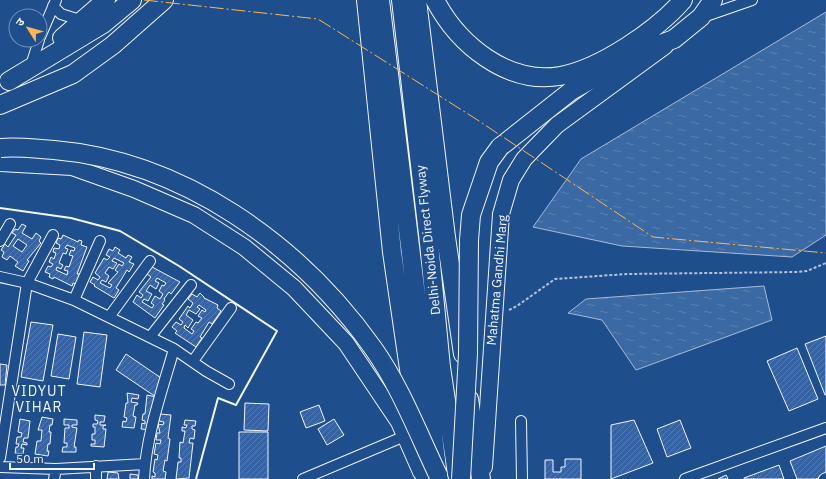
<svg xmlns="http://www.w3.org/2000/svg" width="826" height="479" font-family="'IBM Plex Sans','Noto Sans Devanagari',sans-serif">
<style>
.water{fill:url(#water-ripples);stroke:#a8bbd7}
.building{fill:url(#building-hatch);stroke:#f2f6ff;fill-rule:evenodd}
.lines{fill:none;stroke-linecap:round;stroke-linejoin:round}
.street-casing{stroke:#f2f6ff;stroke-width:12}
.primary-casing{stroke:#f2f6ff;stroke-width:18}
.highway-casing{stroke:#f2f6ff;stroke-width:20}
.path{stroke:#b3c4dc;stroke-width:2;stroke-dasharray:3 2;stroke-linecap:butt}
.street{stroke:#1f4e8c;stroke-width:10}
.primary{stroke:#1f4e8c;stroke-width:16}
.highway{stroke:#1f4e8c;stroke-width:18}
.highway-bridge-casing{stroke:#f2f6ff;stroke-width:20;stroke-linecap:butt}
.highway-bridge{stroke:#1f4e8c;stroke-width:18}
.wall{stroke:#f2f6ff;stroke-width:2}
.power{stroke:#ffb74d;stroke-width:1;stroke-dasharray:14 3 2 3;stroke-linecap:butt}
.labels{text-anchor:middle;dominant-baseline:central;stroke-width:3;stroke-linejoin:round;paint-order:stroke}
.street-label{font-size:13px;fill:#f2f6ff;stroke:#1f4e8c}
.neighbourhood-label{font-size:14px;letter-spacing:1px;fill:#f2f6ff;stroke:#1f4e8c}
</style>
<defs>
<pattern id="water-ripples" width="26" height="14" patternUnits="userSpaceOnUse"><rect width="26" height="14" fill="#3b69a3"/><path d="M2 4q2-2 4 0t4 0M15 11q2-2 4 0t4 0" fill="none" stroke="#587fb1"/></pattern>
<pattern id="building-hatch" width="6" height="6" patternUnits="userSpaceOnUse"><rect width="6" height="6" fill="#3563a3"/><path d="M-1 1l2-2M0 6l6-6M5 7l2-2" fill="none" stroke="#537ab1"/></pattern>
</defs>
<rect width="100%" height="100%" fill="#1f4e8c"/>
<path class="water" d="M826 12V235L792 257 622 246 533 227 581 159Z
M764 286 772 320 636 370 602 320 568 313 586 299Z"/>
<path class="building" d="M22 224 26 226 22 233 32 239 36 233 41 237 39 241 41 243 27 260 29 261 23 271 15 266 18 262 10 256 7 260 2 257 4 252 1 250 5 244 8 247 16 235 12 233 15 229 18 230ZM18 239 27 245 22 252 13 246Z
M63 235 78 242 79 240 82 241 81 245 87 247 77 274H80L76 284 73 283 72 286 54 277 53 279 49 277 50 274 45 272 48 266 51 267 53 264 49 262 51 257 54 259 56 253 53 252 54 248 59 249 60 245 56 243 58 238 61 239ZM67 245 75 248 74 251 71 250 69 255 73 256 69 267 66 266 64 270 68 271 67 275 56 270 57 267 61 269 63 265 59 263 63 253 66 254 68 249 65 248Z
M115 247 120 250 118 253 126 258 128 255 132 257 129 262 134 264 129 272 127 270 116 288 119 290 114 298 94 286 95 285 90 282 93 277 98 280 100 277 95 273 104 258 107 260 110 257 106 255 109 249 113 251ZM114 258 124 263 122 266 119 264 115 270 118 272 108 283 112 285 110 288 100 283 102 280 106 282 109 276 105 273 109 267 113 269 117 263 112 261Z
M152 267 180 282 171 294 169 292 164 299 165 300 162 304 164 305 155 318 133 302 137 295 141 298 143 295 139 292 151 277 147 274ZM157 278 166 283 164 286 162 285 159 291 163 294 160 299 155 296 151 303 154 305 152 308 142 302 144 299 148 301 152 294 146 291 150 285 156 289 159 283 155 281Z
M200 293 204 297V298L218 305 217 308 221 311 212 324 209 322 200 337 202 338 196 347 175 333 177 331 172 327 176 322 181 325 183 322 179 319 188 306 190 308 193 303 188 299 192 294 197 297ZM199 305 206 310 205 312 202 310 198 316 202 318 198 323 196 322 191 329 194 331 192 334 184 328 185 325 188 328 193 320 186 315 189 310 196 314 200 309 197 307Z
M31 322 53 325 43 381 21 377Z
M84 332 107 335 100 387 77 384Z
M58 334 76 337 69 379 51 376Z
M826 336V395H825L805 344Z
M797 348 818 399 789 411 767 361Z
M126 354 164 380 156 397 116 370Z
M0 364 7 365 5 385H0Z
M127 393 139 395 138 399 132 398 131 402 138 403 137 405H135L133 416 136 417 134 428 122 427 123 421 126 422 127 418 124 417 126 403H128Z
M147 395 156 397 151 430 141 429 142 423 145 424V421L142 420 143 414H145Z
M245 403 269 404 268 431 244 430Z
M319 405 325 421 306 428 300 412Z
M160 414 171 415 168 438 170 439 167 461 165 460 163 471 166 472 165 479H152V476L155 477V473L153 472 155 459 157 460 158 455 154 454 156 443 160 444 161 440H156L157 433H160L158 424 163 425 164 422 159 421Z
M95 415 105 416 104 422H100V425H106L103 426V429H106L104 447 91 446V444H95V440H92V434H95V427H93V424H97L98 421 95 420Z
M42 417 53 419 52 425H50L49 432H51L50 444H48L47 451H49L48 456 35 454 37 441H41L42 430H38Z
M20 419 30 421 28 438H24L23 442 27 443V445L22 444 21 448H24L23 454 15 453 16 447H18L19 444H16L17 437H21L22 433 18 432Z
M64 419 77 420V425H72V427L77 428 74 447H76V452H62L63 447H67V443H64L65 428H69V425H64Z
M334 419 344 435 327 445 318 429Z
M185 420 196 421 195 426H192V429L195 430 194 439 190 438 189 443H193L189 478 176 479 178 462H181V458H179L180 442 183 443 185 431H182V427L186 428 187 425H184Z
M634 420 653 463 611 479V425Z
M680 420 691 448 667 457 657 429Z
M239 432H268V479H239Z
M826 446V475L816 479H797L790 461Z
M565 459H581V479H545V460H553V472H561V467H565Z
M779 465 784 479H744V478Z
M108 472 118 473 119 479H107Z
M130 474 138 475V479H130Z
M726 475 728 479H718Z"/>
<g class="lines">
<defs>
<path id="street" d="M53 6 61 14 83 21
M703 17 752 0
M40 37 56 0
M33 59 39 40
M0 241 10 224
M0 277 27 283 74 300 174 349 206 371 229 384
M74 300 100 241
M109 317 150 261
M150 337 191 285
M193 361 231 308
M521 421 522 479
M0 458 27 283 53 235
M0 467 56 469 145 464
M54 479 56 469
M96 479V466
M144 479C146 435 162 391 174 349
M303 479 405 436
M685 479 826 428
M824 479 826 478"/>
<path id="primary" d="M0 163 72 167 134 189 194 215 244 247 294 288 346 343 399 422 421 472
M484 467 501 214 511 180 524 159 557 125 665 46"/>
<path id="highway" d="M366 0 392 252 425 479
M380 0 437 468
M401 0 429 243 441 367 457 474
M417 0 446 237 463 354
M435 0C458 44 507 85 560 76 600 69 657 30 683 0
M62 38 106 0
M9 81 103 24 132 0
M0 105 73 74 113 45 164 0
M500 147 571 91 640 52 674 39 701 17 713 0
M469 399 481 479"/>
</defs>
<use href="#street" class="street-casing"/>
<use href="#primary" class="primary-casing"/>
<use href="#highway" class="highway-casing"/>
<path class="path" d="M509 310 517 306 555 279 627 274 797 272 807 271 826 263"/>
<use href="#street" class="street"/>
<use href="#primary" class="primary"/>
<use href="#highway" class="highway"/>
<defs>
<path id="highway-bridge" d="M0 148C18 146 36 149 54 150 183 161 299 244 373 348 400 386 418 433 438 475
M461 479 468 354 469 240 471 215 489 162 500 147"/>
</defs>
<use href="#highway-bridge" class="highway-bridge-casing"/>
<use href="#highway-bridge" class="highway-bridge"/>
<path class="wall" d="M0 208 71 218 120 231 179 266 277 331 236 405 218 398 196 479"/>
<path class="power" d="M144 0 318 19 476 119 653 237 826 253"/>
</g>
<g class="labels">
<g class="street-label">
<text transform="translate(428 240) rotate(-96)">Delhi-Noida Direct Flyway</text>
<text transform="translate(497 280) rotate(-85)">Mahatma Gandhi Marg</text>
</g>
<g class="neighbourhood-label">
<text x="39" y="391">VIDYUT<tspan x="39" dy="16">VIHAR</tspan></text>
</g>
</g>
<g transform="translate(28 28) rotate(307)"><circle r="19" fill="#1f4e8c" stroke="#7391ba"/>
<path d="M0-3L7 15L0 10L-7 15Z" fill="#ffb74d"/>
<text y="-6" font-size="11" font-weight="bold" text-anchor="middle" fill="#f2f6ff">उ</text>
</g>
<path d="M10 463v6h84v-6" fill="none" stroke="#f2f6ff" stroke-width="2"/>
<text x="16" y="463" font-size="12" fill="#f2f6ff" stroke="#1f4e8c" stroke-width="3" paint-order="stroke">50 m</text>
</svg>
